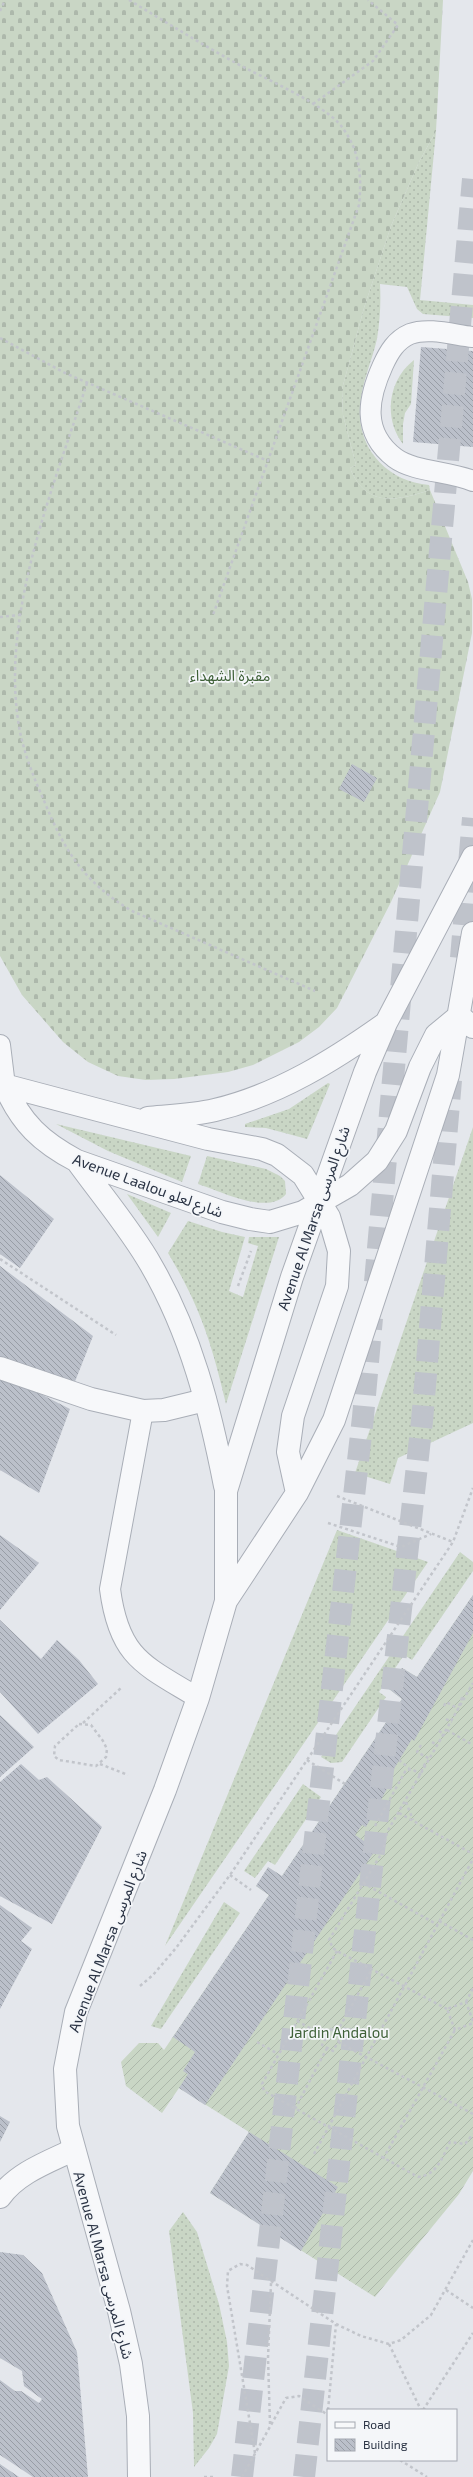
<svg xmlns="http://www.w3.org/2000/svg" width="473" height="2477" font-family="'Exo 2','Noto Sans Arabic',sans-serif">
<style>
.grass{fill:url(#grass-dots)}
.cemetery{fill:url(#cemetery-stones)}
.garden{fill:url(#garden-furrows)}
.building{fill:url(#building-back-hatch)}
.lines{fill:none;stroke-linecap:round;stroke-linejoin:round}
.primary-tunnel{stroke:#bfc3cb;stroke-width:22;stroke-dasharray:22 11;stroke-linecap:butt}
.service-casing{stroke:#a9aeb7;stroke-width:22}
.minor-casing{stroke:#a9aeb7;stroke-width:24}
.tertiary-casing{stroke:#a9aeb7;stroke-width:24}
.path{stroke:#c2c5cb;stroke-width:2.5;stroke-dasharray:3 3;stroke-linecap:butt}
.service{stroke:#f7f8fa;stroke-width:20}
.minor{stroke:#f7f8fa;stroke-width:22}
.tertiary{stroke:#f7f8fa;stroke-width:22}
.labels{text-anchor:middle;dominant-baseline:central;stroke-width:3.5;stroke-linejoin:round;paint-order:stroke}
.park-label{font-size:15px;fill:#3f6138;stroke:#f4f6f9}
.street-label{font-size:15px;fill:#2b3445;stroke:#f4f6f9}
</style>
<defs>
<pattern id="grass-dots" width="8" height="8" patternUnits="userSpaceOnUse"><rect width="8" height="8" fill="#c9d6c5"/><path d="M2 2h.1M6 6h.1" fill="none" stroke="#adb8ab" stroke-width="1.8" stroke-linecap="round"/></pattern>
<pattern id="cemetery-stones" width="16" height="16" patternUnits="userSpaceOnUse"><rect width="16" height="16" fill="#c9d6c5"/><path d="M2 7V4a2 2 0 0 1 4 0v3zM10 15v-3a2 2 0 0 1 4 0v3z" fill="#adb8ab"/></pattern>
<pattern id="garden-furrows" width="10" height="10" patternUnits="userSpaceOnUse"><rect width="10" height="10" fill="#c9d6c5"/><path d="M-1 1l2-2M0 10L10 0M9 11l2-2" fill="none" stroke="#adb8ab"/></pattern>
<pattern id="building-back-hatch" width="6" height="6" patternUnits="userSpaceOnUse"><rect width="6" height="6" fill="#bbc0ca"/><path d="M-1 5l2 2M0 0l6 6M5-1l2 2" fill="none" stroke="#989da6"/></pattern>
</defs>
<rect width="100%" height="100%" fill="#e4e7ec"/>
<path class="grass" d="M443 0 436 131 420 300 473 305V318L423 314 417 309 407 287 380 284C381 303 380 321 377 339 372 361 361 384 360 407 357 449 388 482 429 485L430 490C396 501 366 508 350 468L356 465 343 415 342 389 364 308 391 226 419 162 436 131Z
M414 360 411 404 405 413 403 424V444C383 418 388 380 414 360Z
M328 1083 330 1084 307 1139 266 1128 245 1127V1124L289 1109Z
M56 1124 191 1156 182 1182 108 1151Z
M473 1127V1423L398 1458 390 1484 355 1473Z
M207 1156 266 1169 280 1176 285 1181 286 1194C269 1216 220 1191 198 1184Z
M127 1194 171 1213 158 1237Z
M188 1221 222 1232 245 1237 229 1291 243 1297 258 1246 248 1243 249 1237H279L226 1404C212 1344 200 1306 168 1253Z
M337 1530 428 1562 165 1946Z
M460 1552 473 1562V1571L412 1660 404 1655 379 1692 386 1697 342 1762 331 1763 321 1757Z
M303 1784 321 1797 275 1865 268 1861 255 1878 244 1871Z
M224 1902 240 1913 161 2029 151 2026Z
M183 2212 197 2232 219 2304 227 2342 229 2366 217 2434 209 2448 194 2467 193 2413 169 2231Z"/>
<path class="cemetery" d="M0 0H443L436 131 419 162 391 226 364 308 342 389 343 415 356 465 350 468C366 508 397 501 430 490L468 582 472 599V633L440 792 391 902 337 1008 319 1027 299 1042 253 1065 228 1072 174 1079 146 1080 118 1076 88 1062 63 1042 22 995 0 956Z"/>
<path class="garden" d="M473 1595V2171L459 2194 375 2297 210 2193 249 2132 179 2088 162 2113 126 2086 121 2062 139 2043H158L164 2050 269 1895 256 1886 260 1881 282 1876 402 1699 389 1689 402 1668 417 1677Z"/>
<path class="building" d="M421 347 473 351V447L413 442Z
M352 764 377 778 364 802 339 789Z
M0 1175 54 1219 20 1268 0 1254Z
M0 1266 93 1336 74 1384 0 1361Z
M0 1379 19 1383 70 1409 39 1493 0 1470Z
M0 1535 39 1563 0 1610Z
M473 1595V1633L414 1741 412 1739 383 1787 387 1789 366 1827 362 1825 355 1835 376 1849 205 2105 179 2088 188 2074 183 2071 195 2052 173 2037 269 1895 256 1886 268 1867 282 1876 402 1699 389 1689 402 1668 417 1677Z
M0 1620 41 1659 57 1640 79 1660 98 1684 38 1734 0 1692Z
M0 1715 34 1747 0 1777Z
M21 1764 39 1780 47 1777 102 1827 52 1924 0 1896V1782Z
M0 1905 32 1928 21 1941 32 1949 0 2009Z
M0 2116 10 2122 0 2142Z
M249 2132 338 2187 301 2251 210 2193Z
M0 2252 23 2255 42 2273 77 2352 88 2477H33L0 2455V2380L15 2391H21L39 2403 42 2399 24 2386 22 2371 0 2358Z
M0 2464 19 2477H0Z"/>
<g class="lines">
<path class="primary-tunnel" d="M461 958 473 818
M375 1282 473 179
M242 2477 363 1417 372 1318
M304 2477 422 1421 451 1080"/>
<defs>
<path id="service" d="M473 337C454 335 429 327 410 334 396 340 389 352 383 365 368 398 361 432 395 458 414 472 449 471 473 481
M0 1045 5 1086
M143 1411 110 1589C119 1658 144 1665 198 1698"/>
<path id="minor" d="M459 1016 473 1027
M0 1368 91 1399 143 1411 164 1410 205 1400
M0 2197C17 2173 48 2162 73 2150"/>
<path id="tertiary" d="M0 1084 208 1139 262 1149 277 1155 303 1175 329 1217 339 1251 337 1286 293 1416 288 1452 297 1493
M5 1086C21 1123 41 1142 77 1161L222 1212 250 1219 270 1222 303 1212 350 1185 377 1161 396 1131 420 1067 436 1035 459 1016
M148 1118C170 1116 194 1115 215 1110 278 1095 334 1060 386 1023
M77 1161C100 1193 132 1231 151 1265 191 1334 210 1409 225 1486
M226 1601 297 1493 334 1420 448 1075 473 933
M139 2477 138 2416 131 2364 119 2311 68 2126 65 2069 76 2012 165 1790 198 1698 226 1601V1491L292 1277 365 1072 386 1023 473 857"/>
</defs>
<use href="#service" class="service-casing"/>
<use href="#minor" class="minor-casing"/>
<use href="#tertiary" class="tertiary-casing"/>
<path class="path" d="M129 0C164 21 198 42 234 62 261 77 325 104 342 127 360 151 362 176 359 205L213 615
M0 11 5 0
M313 104 373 61 398 25 368 0
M0 338 65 373 268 461
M87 383C54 486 2 611 18 720 22 749 33 776 45 803 65 852 85 883 132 911L315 991
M0 617 19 615
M0 1259 116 1335
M238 1286 251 1251
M337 1496 453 1542
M328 1523 401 1547 431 1534
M444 1706 446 1702 459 1709
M459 1706 462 1698 464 1699
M446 1719 452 1722
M83 1723 121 1688
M79 1724 91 1725 103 1741 107 1749 106 1757 96 1766 59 1760 54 1756 55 1746Z
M447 1730 473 1745
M439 1731 445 1735
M432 1742 438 1746
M421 1745 417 1752 430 1759
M307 1760 345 1784
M399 1760 409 1768
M100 1764 128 1775
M422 1772V1769L425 1764 427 1765
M406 1802 413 1820
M399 1813 473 1854
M375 1826 406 1770 412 1769 421 1775
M230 1875 251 1890
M363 1883 438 1925
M439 1921 473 1940
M337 1951 262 2084 264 2091 418 2177C437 2175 442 2158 450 2142L465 2144 473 2134
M140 1986 153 1975 176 1948 230 1875 453 1542 473 1488
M466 2002 473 1988
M447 2009 337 1951 333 1948 329 1940 383 1851 387 1832 473 1683
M297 2021 326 2037
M473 2021 466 2002 447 2009 455 2030 473 2023
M331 2029 342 2035 333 2051 322 2045Z
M337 2032 372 1969
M257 2042 278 2054
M338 2042 473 2114
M295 2109 327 2048
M314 2154 473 1859
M383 2159 455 2030
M446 2290 473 2308
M389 2344 421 2410
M328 2410 336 2324
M423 2410 473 2333
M270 2424 268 2358 271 2283
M255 2453 227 2286 228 2271 240 2264 247 2265 336 2324 361 2336 389 2344 401 2340 431 2315 473 2240
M400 2460 427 2477
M204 2477H215
M242 2477 286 2398 299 2396 328 2415"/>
<use href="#service" class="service"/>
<use href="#minor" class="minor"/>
<use href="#tertiary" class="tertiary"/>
</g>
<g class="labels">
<g class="park-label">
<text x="230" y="675">مقبرة الشهداء</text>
<text x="339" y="2032">Jardin Andalou</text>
</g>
<g class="street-label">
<text transform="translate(148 1185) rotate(20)">Avenue Laalou شارع لعلو</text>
<text transform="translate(313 1218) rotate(-71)">Avenue Al Marsa شارع المرسى</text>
<text transform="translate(107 1941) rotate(-69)">Avenue Al Marsa شارع المرسى</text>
<text transform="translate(104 2265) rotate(75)">Avenue Al Marsa شارع المرسى</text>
</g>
</g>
<rect x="327" y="2409" width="130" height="52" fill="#f4f6f9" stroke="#a4a8b1"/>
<rect x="335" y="2422" width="20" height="6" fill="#f7f8fa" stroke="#a4a8b1"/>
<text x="363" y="2429" font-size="12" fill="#2b3445">Road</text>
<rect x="335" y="2439" width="20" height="12" fill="url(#building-back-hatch)" stroke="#a4a8b1"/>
<text x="363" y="2449" font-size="12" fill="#2b3445">Building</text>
</svg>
